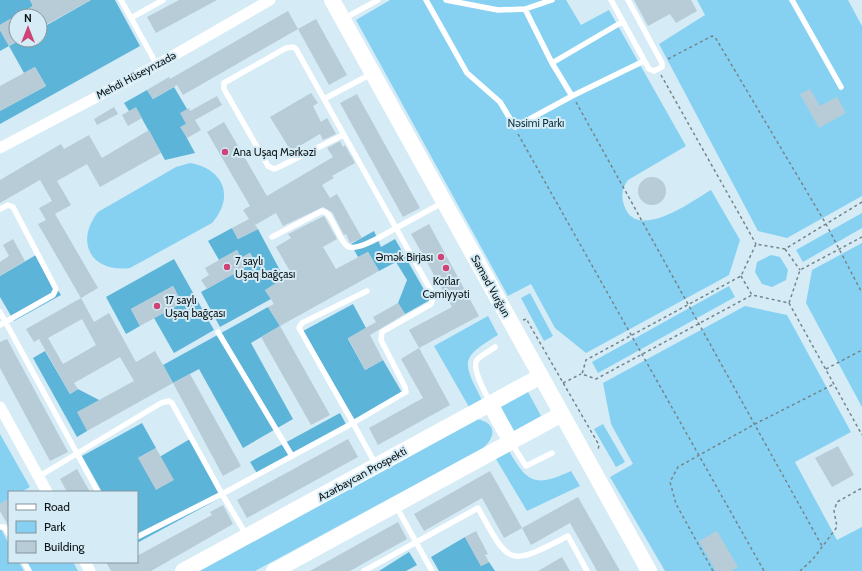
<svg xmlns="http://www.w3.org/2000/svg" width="862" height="571" font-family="Cabin,sans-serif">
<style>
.green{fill:#86d1f2}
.forest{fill:#5db4d9}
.building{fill:#b7ccd6;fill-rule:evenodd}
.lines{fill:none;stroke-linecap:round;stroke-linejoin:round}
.path{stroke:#75848b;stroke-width:1.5;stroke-dasharray:3 3;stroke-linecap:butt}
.lane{stroke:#fff;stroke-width:5.5}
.street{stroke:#fff;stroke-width:11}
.secondary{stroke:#fff;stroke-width:16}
.poi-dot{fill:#cf4376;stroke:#d5ebf5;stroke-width:1.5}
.labels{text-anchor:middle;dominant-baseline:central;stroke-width:4;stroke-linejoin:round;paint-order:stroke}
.street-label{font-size:11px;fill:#0d1518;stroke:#d5ebf5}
.park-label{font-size:11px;fill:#0b3443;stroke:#d5ebf5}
.poi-label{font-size:11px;fill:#0d1518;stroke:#d5ebf5;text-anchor:start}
</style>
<rect width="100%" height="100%" fill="#d5ebf5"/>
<path class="green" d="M390 0H566L581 25 609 10 686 146 628 180C622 188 621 195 624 205 636 243 692 201 711 190L740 240 729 275 586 353 555 328 531 284 508 296 356 20Z
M697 0H848L862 26V196L787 238 758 231 659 44 705 15Z
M190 163C224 169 235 197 212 223L130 268C92 273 74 243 98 212L176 167Z
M862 213V228L803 262 796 250Z
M862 243V407L806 303 812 270Z
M771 255 780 257 788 270 786 280 772 287 762 284 755 272 757 262Z
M729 286 735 297 598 373 592 362Z
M530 293 553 336 544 341 521 298Z
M745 306 787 315 851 432 795 462 837 540 862 527V571H665L610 477 633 464 611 424 603 383Z
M488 316 498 335C460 358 462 361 482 400L469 407 434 346Z
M527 390 541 416 514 431 500 405Z
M477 419C497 423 496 437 483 448L255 571H196Z
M603 424 625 462 616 467 594 429Z
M0 434 30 487 21 492H9V499L0 504Z
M509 451C528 484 536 487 571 471L580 486 527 511 496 459Z
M0 527 9 544V562H19L24 571H0Z
M27 562H73L78 571H32Z"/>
<path class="forest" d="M0 0H30L33 6 0 25Z
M91 0H115L140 46 0 124V111L46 86 35 67 24 73 9 46 0 51V30L9 46 20 40H40V29Z
M174 87 187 109 186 124 181 127 195 153 165 160 136 108 129 111 124 103 147 90 153 99Z
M232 228 238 239 258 229 290 289 265 290 271 299 220 327 201 292 255 262 250 253 241 258 237 250 219 260 208 241Z
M374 231 381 247 395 239 430 300 405 314 398 303 407 280 396 262 379 271 368 252 358 257 351 244Z
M36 255 61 295 14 321 0 297V276Z
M174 259 214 330 174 353 154 318 182 303 173 286 131 309 140 326 126 334 106 297Z
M353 304 366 328 348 339 365 370 383 360 404 396 356 422 303 331Z
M268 307 280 326 251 343 293 419 243 448 199 369 173 383 163 365Z
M45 351 70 394 78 389 99 400 87 431 77 437 33 358Z
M340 413 347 426 258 475 250 462Z
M142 423 156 448 138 458 161 456 190 439 222 497 137 543V492H102L82 456Z
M465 537 481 566 489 562 495 571H439L431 557Z
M409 552 417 565 406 571H379Z"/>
<path class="building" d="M30 0H91L40 28V16H16V42L9 46 0 30V25L33 6Z
M179 0H217L156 33 147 17Z
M634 0H691L697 11 676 23 670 14 648 26Z
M288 11 298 29 183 95 177 85 153 99 147 90 169 77 170 79Z
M316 19 347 75 329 85 298 29Z
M35 67 46 86 0 111V86Z
M810 89 820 106 837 97 846 113 819 128 800 94Z
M311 93 318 103 313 106 321 122 327 118 336 134 323 140 320 134 291 151 270 117Z
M357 94 420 208 403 217 340 103Z
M217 96 222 105 195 120 201 130 187 138 180 127 186 124 180 113 189 108 190 111Z
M114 107 118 114 97 125 94 119Z
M136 107 142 118 128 126 122 115Z
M224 122 267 196 333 157 327 148 340 141 343 147 345 145 355 163 332 176 334 178 322 185 330 198 337 194 362 238 350 243 346 234 344 235 332 212 323 207 283 226 276 213 255 225 258 229 238 239 232 228 249 219 243 210 250 206 207 132Z
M149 130 161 153 100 187 87 164 57 181 71 205 55 214 98 288 81 298 38 224 46 220 39 208 52 201 40 180 0 203V180L61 144 64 149 89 135 102 158Z
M638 191a14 14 0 1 1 28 0a14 14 0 1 1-28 0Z
M324 216 337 239 323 247 336 269 368 252 379 271 280 326 268 307 274 304 265 290 291 273 276 247 291 238 288 234Z
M429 224 479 316 419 348 409 330 452 307 411 234Z
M13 239 25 261 0 276V262L9 256 3 245Z
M237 250 241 258 249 253 255 262 207 289 201 280 209 275 205 268Z
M173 286 182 303 140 326 131 309Z
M81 298 94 322 109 313 136 362 155 351 173 383 87 431 77 412 134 381 120 357 74 383 78 389 70 394 39 339 34 342 26 329ZM82 319 96 345 63 364 48 338Z
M398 303 405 314 370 335 383 360 365 370 348 338 376 322 373 317Z
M280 326 330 415 311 425 261 337Z
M7 339 68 452 50 461 0 368V342Z
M419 348 450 405 378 445 369 428 423 398 401 359Z
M190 374 241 466 223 476 173 383Z
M348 439 358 457 247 518 237 500Z
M838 446 854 475 832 487 815 458Z
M156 448 174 480 156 490 138 458Z
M77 469 90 492H67L60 479Z
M490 471 522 528 504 538 482 498 424 531 414 514Z
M578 497 620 571H597L570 523 531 545 522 528Z
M9 499V527L0 511V504Z
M223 505 233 524 151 571H111L106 562H137V556L212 515 210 512Z
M398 522 407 539 350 571H310Z
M476 531 488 554 485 555 489 562 481 566 465 537Z
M717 531 738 567 731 571H716L699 541Z
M562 557 570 571H538Z"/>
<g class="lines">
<path class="path" d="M668 59 712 36 715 37 826 224 862 293
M661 75 756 244
M576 102 822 546
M518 134 764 571
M862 202 785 249 756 244 741 276 586 360 582 374 596 379 752 295 789 303 800 270 862 237
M785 249 800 270
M741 276 752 295
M789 303 862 435
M523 320 527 319 528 322 599 445 598 450
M826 369 862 350
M563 383 581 374
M713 571 676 504 670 482 678 467 755 424 834 384
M800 571 813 559 837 527 834 511 837 502 862 488"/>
<path class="lane" d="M121 0 157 65
M426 0 467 73 500 102 515 127 572 96
M446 0 498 10 525 9 552 0
M611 0 649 69 654 71 662 67V63L628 0
M792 0 841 87
M525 9 552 63 572 96 644 61
M131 18 163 0
M343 19 378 0
M552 63 622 22
M324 99 371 74
M0 209 8 205 13 207 56 289 53 295 0 325
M272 237 322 211C328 212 330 217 332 221 337 229 341 241 347 246 356 253 387 233 396 228L296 49 293 47 286 48 224 83V89L268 166 274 169 279 167 343 135
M367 291 302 323 299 328 353 423 406 392 405 387 381 340 382 332 431 304 434 296 396 228 442 203
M0 312 98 492
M218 332 292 456
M490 402C486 394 471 368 477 360 481 355 490 351 495 347
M512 444 526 466 552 453
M38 477 161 403 169 401 172 403 222 494 137 537
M396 506 432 571
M0 527H4L9 534
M247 536 222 494 353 423 376 465
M24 562 29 571
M364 571 478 508C510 566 508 567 568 536L587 571"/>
<path class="street" d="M0 148 157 65 270 0
M0 407 47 492
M85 562 90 571"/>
<path class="secondary" d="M332 0 649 571
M490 404 511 442
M183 571 541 376
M274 571 562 414"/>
</g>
<g class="poi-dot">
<circle cx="225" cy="152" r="4"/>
<circle cx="441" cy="257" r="4"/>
<circle cx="227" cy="267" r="4"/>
<circle cx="446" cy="268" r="4"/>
<circle cx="157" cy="306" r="4"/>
</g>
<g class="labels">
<g class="street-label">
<text transform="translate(136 75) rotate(-28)">Mehdi Hüseynzadə</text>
<text transform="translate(491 286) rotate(61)">Səməd Vurğun</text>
<text transform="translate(362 474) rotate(-29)">Azərbaycan Prospekti</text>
</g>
<g class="park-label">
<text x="536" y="123">Nəsimi Parkı</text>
</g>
<g class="poi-label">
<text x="233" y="152">Ana Uşaq Mərkəzi</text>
<text x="433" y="257" text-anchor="end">Əmək Birjası</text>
<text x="235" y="261">7 saylı<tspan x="235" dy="13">Uşaq bağçası</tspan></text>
<text x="446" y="281" text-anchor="middle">Korlar<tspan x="446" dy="13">Cəmiyyəti</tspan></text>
<text x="165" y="300">17 saylı<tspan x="165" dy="13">Uşaq bağçası</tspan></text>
</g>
</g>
<rect x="8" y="491" width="130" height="72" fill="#d5ebf5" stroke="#85959d"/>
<rect x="16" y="504" width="20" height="6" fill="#ffffff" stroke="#85959d"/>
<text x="44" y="511" font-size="12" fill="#0d1518">Road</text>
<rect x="16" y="521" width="20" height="12" fill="#86d1f2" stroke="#85959d"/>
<text x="44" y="531" font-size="12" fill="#0d1518">Park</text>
<rect x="16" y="541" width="20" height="12" fill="#b7ccd6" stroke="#85959d"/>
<text x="44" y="551" font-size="12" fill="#0d1518">Building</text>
<g transform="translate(28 28)"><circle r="19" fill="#d5ebf5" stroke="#85959d"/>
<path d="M0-3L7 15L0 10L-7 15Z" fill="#cf4376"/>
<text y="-6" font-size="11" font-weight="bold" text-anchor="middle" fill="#0d1518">N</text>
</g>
</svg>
